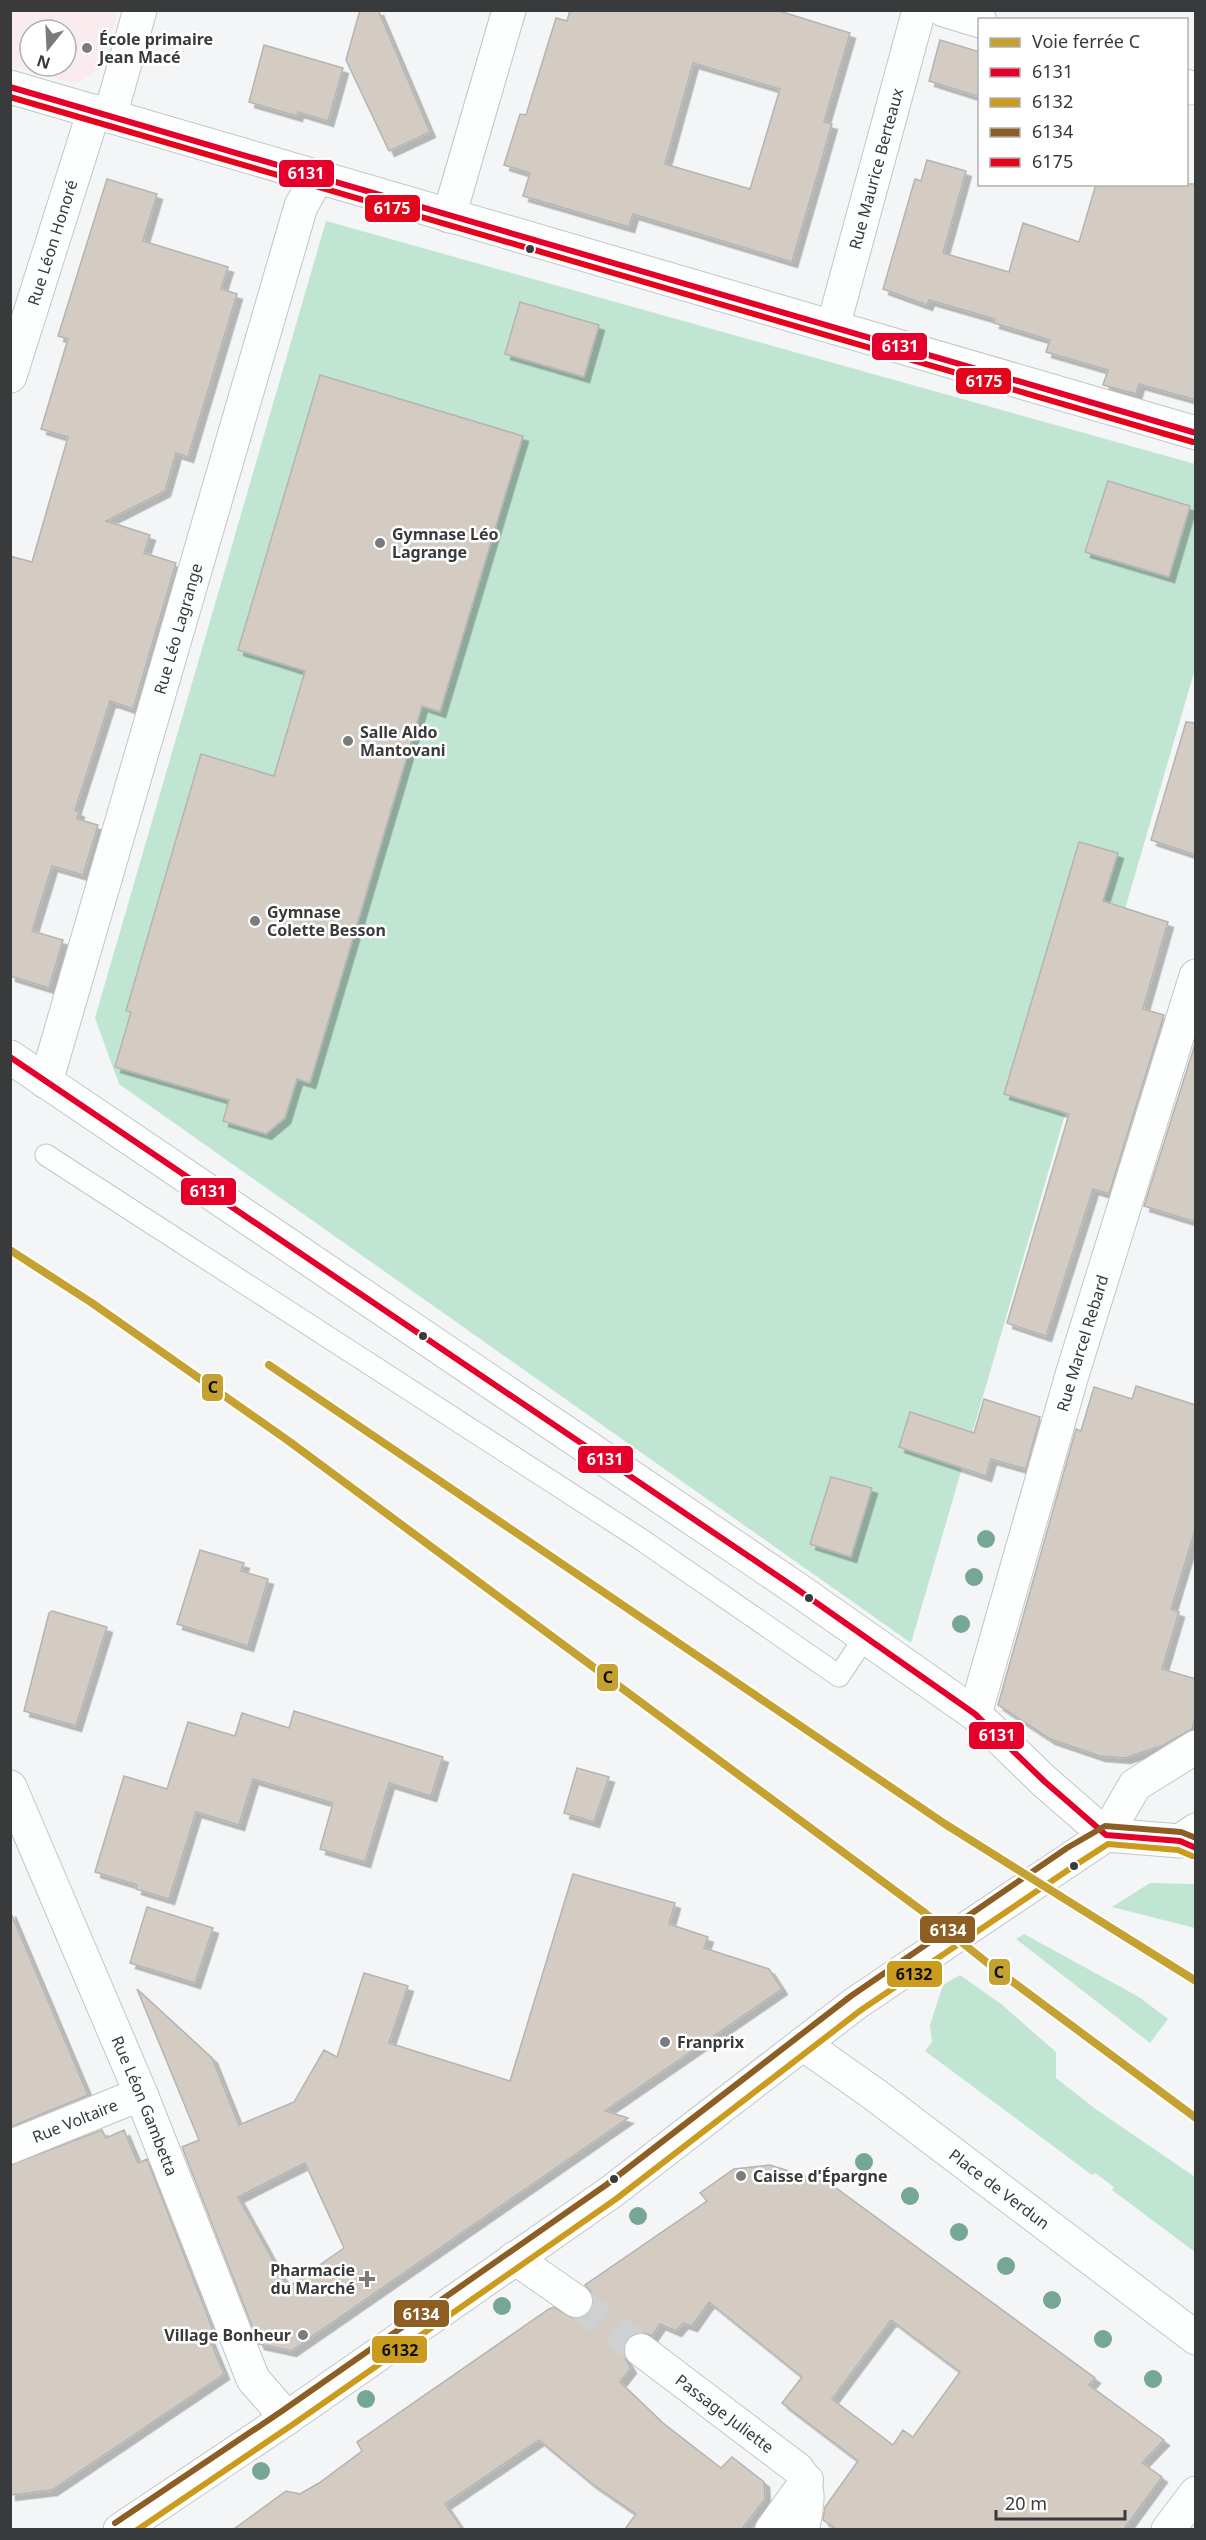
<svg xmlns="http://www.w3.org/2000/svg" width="1206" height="2540" font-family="'Noto Sans',sans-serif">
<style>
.education{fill:#faebee;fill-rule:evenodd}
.green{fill:#c1e5d3}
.building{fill:#d4ccc2;stroke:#b4b4b4;stroke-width:1.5;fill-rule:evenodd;filter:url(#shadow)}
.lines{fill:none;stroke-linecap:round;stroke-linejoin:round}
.pedestrian-tunnel{stroke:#cfd0d1;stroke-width:32;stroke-dasharray:32 16;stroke-linecap:butt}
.service-casing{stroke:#c4c5c6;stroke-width:23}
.pedestrian-casing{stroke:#c4c5c6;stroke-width:34}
.minor-casing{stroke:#c4c5c6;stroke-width:35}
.secondary-casing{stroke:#c4c5c6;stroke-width:35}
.service{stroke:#fdfefe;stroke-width:21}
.pedestrian{stroke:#fdfefe;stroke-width:32}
.minor{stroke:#fdfefe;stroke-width:33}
.secondary{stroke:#fdfefe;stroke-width:33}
.bus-1-casing{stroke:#fff;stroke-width:10}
.bus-2-casing{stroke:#fff;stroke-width:10}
.bus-3-casing{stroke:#fff;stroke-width:10}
.bus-4-casing{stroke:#fff;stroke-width:10}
.bus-1{stroke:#e4002b;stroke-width:6}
.bus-2{stroke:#ca9b1d;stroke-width:6}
.bus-3{stroke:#8d5e24;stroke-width:6}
.bus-4{stroke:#e3051b;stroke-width:6}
.rail-1-casing{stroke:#fff;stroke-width:12}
.rail-1{stroke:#c4a130;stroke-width:8}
.tree{fill:#76a695}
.poi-dot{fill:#7a7b7c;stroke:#fff;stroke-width:2}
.bus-dot{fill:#393a3b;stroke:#fff;stroke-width:2}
.labels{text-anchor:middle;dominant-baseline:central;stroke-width:5;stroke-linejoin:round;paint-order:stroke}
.poi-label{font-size:16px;font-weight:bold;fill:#393a3b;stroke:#fff;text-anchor:start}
.street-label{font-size:16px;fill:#393a3b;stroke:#fff}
.line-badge{stroke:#fff;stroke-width:2}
.badge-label{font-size:16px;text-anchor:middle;font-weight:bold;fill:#fff}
.pale-badge-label{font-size:16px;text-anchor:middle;font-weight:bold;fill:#111}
</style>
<defs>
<filter id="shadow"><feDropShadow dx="5.5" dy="5.5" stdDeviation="0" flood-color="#0004"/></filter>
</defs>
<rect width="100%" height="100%" fill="#f4f5f6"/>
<path class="education" d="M10 11 11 10 118 11 101 68 76 84 11 66ZM30 30H66V66H30Z"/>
<path class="green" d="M326 221 1195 464V669L911 1643 119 1084 95 1018Z
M1150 1883 1195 1884V1928L1112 1907Z
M1024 1934 1139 1997 1168 2019 1150 2043 1016 1939Z
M960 1975 1001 2004 1056 2052V2078L1097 2110 1195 2177V2252L1112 2190 1114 2187 1095 2173 1092 2175 925 2051 932 2042 930 2025 943 1985Z"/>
<path class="building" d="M360 10H378L430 132 389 151 346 60Z
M570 10H776L850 33 824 122 832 124 792 262 633 214 629 227 523 196 530 173 504 165 520 114 526 115 556 18 567 21ZM693 63 780 89 750 189 665 164Z
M940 40 980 52V97L929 81Z
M264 45 343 68 328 121 298 112 297 116 249 102Z
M927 160 966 171 943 253 1009 272 1023 223 1079 242 1096 184H1196V400L1139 384 1136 394 1103 385 1108 370 1046 352 1050 340 994 323 995 319 929 300 927 305 883 289 915 179 921 181Z
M107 179 157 194 143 241 228 267 221 289 237 294 188 457 176 453 165 491 106 521 150 535 144 553 176 563 133 709 110 701 75 810 79 812 77 819 98 825 83 875 52 866 32 931 63 940 49 988 10 976V556L32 562 68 437 41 429 68 339 58 336Z
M520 302 599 325 584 377 505 354Z
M320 375 523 436 440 712 422 706 310 1083 297 1079 285 1118 266 1134 223 1121 229 1100 115 1067 131 1012 126 1011 201 754 274 776 305 671 238 650Z
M1108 481 1190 506 1169 577 1085 552Z
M1186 722 1196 723V855L1151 840Z
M1079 842 1118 853 1103 901 1168 922 1143 1009 1164 1015 1109 1194 1093 1189 1046 1336 1007 1323 1069 1114 1004 1094Z
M1196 1041V1222L1144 1206Z
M1136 1386 1196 1405V1527L1171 1609 1179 1612 1162 1669 1196 1679V1714L1192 1729 1164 1745 1125 1758 1100 1756 1050 1739 998 1705 1076 1429 1081 1431 1094 1387 1132 1399Z
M984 1399 1040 1417 1026 1469 991 1459 986 1476 899 1447 910 1412 974 1433Z
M831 1477 872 1488 851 1557 810 1544Z
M200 1550 244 1563 241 1571 268 1579 248 1646 177 1624Z
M52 1611 107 1627 76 1726 24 1711 49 1613Z
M294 1711 443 1757 431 1796 389 1783 365 1862 320 1849 333 1803 253 1779 239 1825 196 1812 169 1899 136 1889 137 1885 95 1872 124 1776 167 1789 188 1722 235 1736 242 1713 289 1728Z
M577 1768 609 1777 594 1822 564 1813Z
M573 1874 675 1903 669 1924 708 1937 704 1948 769 1969 782 1989 605 2111 628 2118 291 2351 259 2344 182 2147 199 2140 137 1989 212 2058 239 2125 294 2102 324 2050 337 2057 364 1973 408 1986 389 2043 510 2081ZM305 2163 344 2248 288 2287 238 2197Z
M147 1907 213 1928 195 1983 130 1963Z
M10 1911 88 2095 10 2127Z
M102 2130 106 2138 124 2130 138 2163 147 2159 215 2335 207 2333 224 2374 52 2490 10 2495V2165Z
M770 2165 832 2185 1095 2378 1089 2385 1164 2440 1142 2463 1162 2477 1124 2529H836L823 2520 825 2507 858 2461 782 2403 802 2377 709 2302 692 2326 683 2323 676 2331 660 2324 652 2336 643 2332 635 2333 627 2339 623 2347 624 2356 631 2368 620 2382 663 2423 721 2468 732 2457 764 2482 765 2499 742 2529H625L636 2514 591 2483 539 2440 445 2504 462 2529H234L286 2491 300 2494 319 2483 362 2451 357 2442 549 2309 554 2307 574 2319 584 2317 591 2311 594 2302 592 2293 585 2285 707 2201 700 2193 734 2169ZM891 2320 960 2372 913 2437 903 2430 893 2445 832 2399Z"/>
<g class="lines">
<path class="pedestrian-tunnel" d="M576 2301 641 2350"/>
<defs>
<path id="service" d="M46 1155 639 1538 839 1676 865 1637"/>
<g id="pedestrian">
<path d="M514 2258 576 2301"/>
<path id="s1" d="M641 2350 798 2469C813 2489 807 2506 803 2530"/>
<path d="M771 2530 807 2480"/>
</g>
<g id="minor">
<path d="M944 10 980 21"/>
<path d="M1186 86 1190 88"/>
<path d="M10 87 1196 433"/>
<path d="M110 116 140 10"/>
<path d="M449 216 509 10"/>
<path id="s2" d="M833 327 919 10"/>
<path id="s3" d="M10 376 94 111"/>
<path d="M10 1057 794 1587 975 1714 1044 1781 1106 1835"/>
<path id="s4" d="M46 1082 301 206 317 178"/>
<path id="s5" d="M975 1714 1072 1375 1196 976"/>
<path id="s6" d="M10 1787 141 2094 253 2379 287 2418"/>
<path id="s7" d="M803 2044 874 2094 1196 2338"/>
<path id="s8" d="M10 2147 141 2094"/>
<path d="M1168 2530 1196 2493"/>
</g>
<path id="secondary" d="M1106 1835 1180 1841 1196 1830
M120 2530 287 2418 611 2192 856 2003 1106 1835 1135 1785 1196 1747"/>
</defs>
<use href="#service" class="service-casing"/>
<use href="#pedestrian" class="pedestrian-casing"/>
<use href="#minor" class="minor-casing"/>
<use href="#secondary" class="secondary-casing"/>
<use href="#service" class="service"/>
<use href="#pedestrian" class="pedestrian"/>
<use href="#minor" class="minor"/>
<use href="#secondary" class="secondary"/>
<defs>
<path id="bus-1" d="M10 87 1196 433
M10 1057 794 1587 975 1714 1044 1781 1106 1835 1180 1841 1196 1848"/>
<path id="bus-2" d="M137 2530 292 2425 616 2199 861 2010 1077 1864 1108 1844 1178 1850 1192 1856"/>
<path id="bus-3" d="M115 2523 282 2411 606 2185 851 1996 1067 1848 1105 1826 1181 1832 1196 1838"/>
<path id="bus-4" d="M10 97 1193 442"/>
</defs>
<use href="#bus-1" class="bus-1-casing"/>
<use href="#bus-2" class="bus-2-casing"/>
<use href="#bus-3" class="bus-3-casing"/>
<use href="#bus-4" class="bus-4-casing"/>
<use href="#bus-1" class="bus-1"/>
<use href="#bus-2" class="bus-2"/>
<use href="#bus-3" class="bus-3"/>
<use href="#bus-4" class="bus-4"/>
<defs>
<path id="rail-1" d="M10 1250 92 1303 290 1442 925 1913 990 1965 1196 2118
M269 1365 945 1824 1196 1981"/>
</defs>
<use href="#rail-1" class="rail-1-casing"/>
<use href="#rail-1" class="rail-1"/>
</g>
<g class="tree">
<circle cx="986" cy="1539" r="9"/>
<circle cx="974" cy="1577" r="9"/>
<circle cx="961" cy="1624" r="9"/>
<circle cx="864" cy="2162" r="9"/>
<circle cx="910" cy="2196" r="9"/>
<circle cx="638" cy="2216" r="9"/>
<circle cx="959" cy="2232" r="9"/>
<circle cx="1006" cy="2266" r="9"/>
<circle cx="1052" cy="2300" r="9"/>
<circle cx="502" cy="2306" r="9"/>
<circle cx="1103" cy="2339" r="9"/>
<circle cx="1153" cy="2379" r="9"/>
<circle cx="366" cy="2399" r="9"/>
<circle cx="261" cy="2471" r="9"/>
</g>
<g class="poi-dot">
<circle cx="87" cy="48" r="6"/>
<circle cx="380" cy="543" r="6"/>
<circle cx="348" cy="741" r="6"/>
<circle cx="255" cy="921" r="6"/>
<circle cx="665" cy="2042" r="6"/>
<circle cx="741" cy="2176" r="6"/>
<path d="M364 2270h6v6h6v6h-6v6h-6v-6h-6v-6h6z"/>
<circle cx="303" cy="2335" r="6"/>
</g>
<g class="bus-dot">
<circle cx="530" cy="249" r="5"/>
<circle cx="423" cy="1336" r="5"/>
<circle cx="809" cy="1598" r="5"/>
<circle cx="1074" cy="1866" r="5"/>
<circle cx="614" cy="2179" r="5"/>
</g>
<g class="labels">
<g class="poi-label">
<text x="99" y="39">École primaire<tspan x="99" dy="18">Jean Macé</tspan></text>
<text x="392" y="534">Gymnase Léo<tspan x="392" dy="18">Lagrange</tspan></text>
<text x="360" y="732">Salle Aldo<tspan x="360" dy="18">Mantovani</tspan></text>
<text x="267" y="912">Gymnase<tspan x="267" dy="18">Colette Besson</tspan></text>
<text x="677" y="2042">Franprix</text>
<text x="753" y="2176">Caisse d'Épargne</text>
<text x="355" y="2270" text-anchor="end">Pharmacie<tspan x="355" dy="18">du Marché</tspan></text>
<text x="291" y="2335" text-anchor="end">Village Bonheur</text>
</g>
<g class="street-label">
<text stroke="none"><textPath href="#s2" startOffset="164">Rue Maurice Berteaux</textPath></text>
<text stroke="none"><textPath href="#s3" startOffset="140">Rue Léon Honoré</textPath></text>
<text stroke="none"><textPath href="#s4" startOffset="472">Rue Léo Lagrange</textPath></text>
<text stroke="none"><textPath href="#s5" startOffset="386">Rue Marcel Rebard</textPath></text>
<text stroke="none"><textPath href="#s6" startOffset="346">Rue Léon Gambetta</textPath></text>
<text stroke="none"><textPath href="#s8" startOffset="70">Rue Voltaire</textPath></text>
<text stroke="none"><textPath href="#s7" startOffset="244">Place de Verdun</textPath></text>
<text stroke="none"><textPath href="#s1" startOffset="105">Passage Juliette</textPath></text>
</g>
</g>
<g class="line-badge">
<rect x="278" y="159" width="57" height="29" rx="6" fill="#e4002b"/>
<rect x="364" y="194" width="57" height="29" rx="6" fill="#e3051b"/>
<rect x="871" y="332" width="57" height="29" rx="6" fill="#e4002b"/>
<rect x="955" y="367" width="57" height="28" rx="6" fill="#e3051b"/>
<rect x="180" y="1177" width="57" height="29" rx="6" fill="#e4002b"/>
<rect x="201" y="1373" width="23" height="29" rx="6" fill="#c4a130"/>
<rect x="577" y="1445" width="57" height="29" rx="6" fill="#e4002b"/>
<rect x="596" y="1663" width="23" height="29" rx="6" fill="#c4a130"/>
<rect x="968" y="1721" width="57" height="29" rx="6" fill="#e4002b"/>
<rect x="919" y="1915" width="57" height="29" rx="6" fill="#8d5e24"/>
<rect x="988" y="1958" width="23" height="28" rx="6" fill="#c4a130"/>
<rect x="886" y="1960" width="57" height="28" rx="6" fill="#ca9b1d"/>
<rect x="393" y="2299" width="57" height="29" rx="6" fill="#8d5e24"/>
<rect x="371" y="2335" width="57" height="29" rx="6" fill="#ca9b1d"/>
</g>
<g class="badge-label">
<text x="306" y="179">6131</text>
<text x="392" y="214">6175</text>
<text x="900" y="352">6131</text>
<text x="984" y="387">6175</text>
<text x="208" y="1197">6131</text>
<text x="605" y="1465">6131</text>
<text x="997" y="1741">6131</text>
<text x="948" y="1936">6134</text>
<text x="421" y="2320">6134</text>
</g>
<g class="pale-badge-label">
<text x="213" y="1393">C</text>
<text x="608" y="1683">C</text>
<text x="999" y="1978">C</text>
<text x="914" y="1980">6132</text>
<text x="400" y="2356">6132</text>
</g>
<rect width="1206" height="2540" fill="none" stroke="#393a3b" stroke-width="24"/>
<rect x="978" y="18" width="210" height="168" fill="#ffffff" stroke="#b0b0b1" stroke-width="1.5"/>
<rect x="990" y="38" width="30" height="9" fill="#c4a130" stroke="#b0b0b1" stroke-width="1.5"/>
<text x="1032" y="48" font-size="18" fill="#393a3b">Voie ferrée C</text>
<rect x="990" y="68" width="30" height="9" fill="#e4002b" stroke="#b0b0b1" stroke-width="1.5"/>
<text x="1032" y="78" font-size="18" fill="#393a3b">6131</text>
<rect x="990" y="98" width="30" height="9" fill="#ca9b1d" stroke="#b0b0b1" stroke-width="1.5"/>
<text x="1032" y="108" font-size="18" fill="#393a3b">6132</text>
<rect x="990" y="128" width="30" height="9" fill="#8d5e24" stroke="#b0b0b1" stroke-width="1.5"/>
<text x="1032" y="138" font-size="18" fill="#393a3b">6134</text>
<rect x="990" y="158" width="30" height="9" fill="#e3051b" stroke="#b0b0b1" stroke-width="1.5"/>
<text x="1032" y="168" font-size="18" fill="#393a3b">6175</text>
<g transform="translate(48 48) rotate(198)"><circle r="28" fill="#ffffff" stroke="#b0b0b1" stroke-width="1.5"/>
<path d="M0-4.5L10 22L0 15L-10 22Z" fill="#7a7b7c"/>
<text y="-9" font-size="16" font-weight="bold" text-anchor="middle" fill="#393a3b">N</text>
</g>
<path d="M996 2510v9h129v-9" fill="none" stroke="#393a3b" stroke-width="3"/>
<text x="1005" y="2510" font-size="18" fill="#393a3b" stroke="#ffffff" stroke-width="4.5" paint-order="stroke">20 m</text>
</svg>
